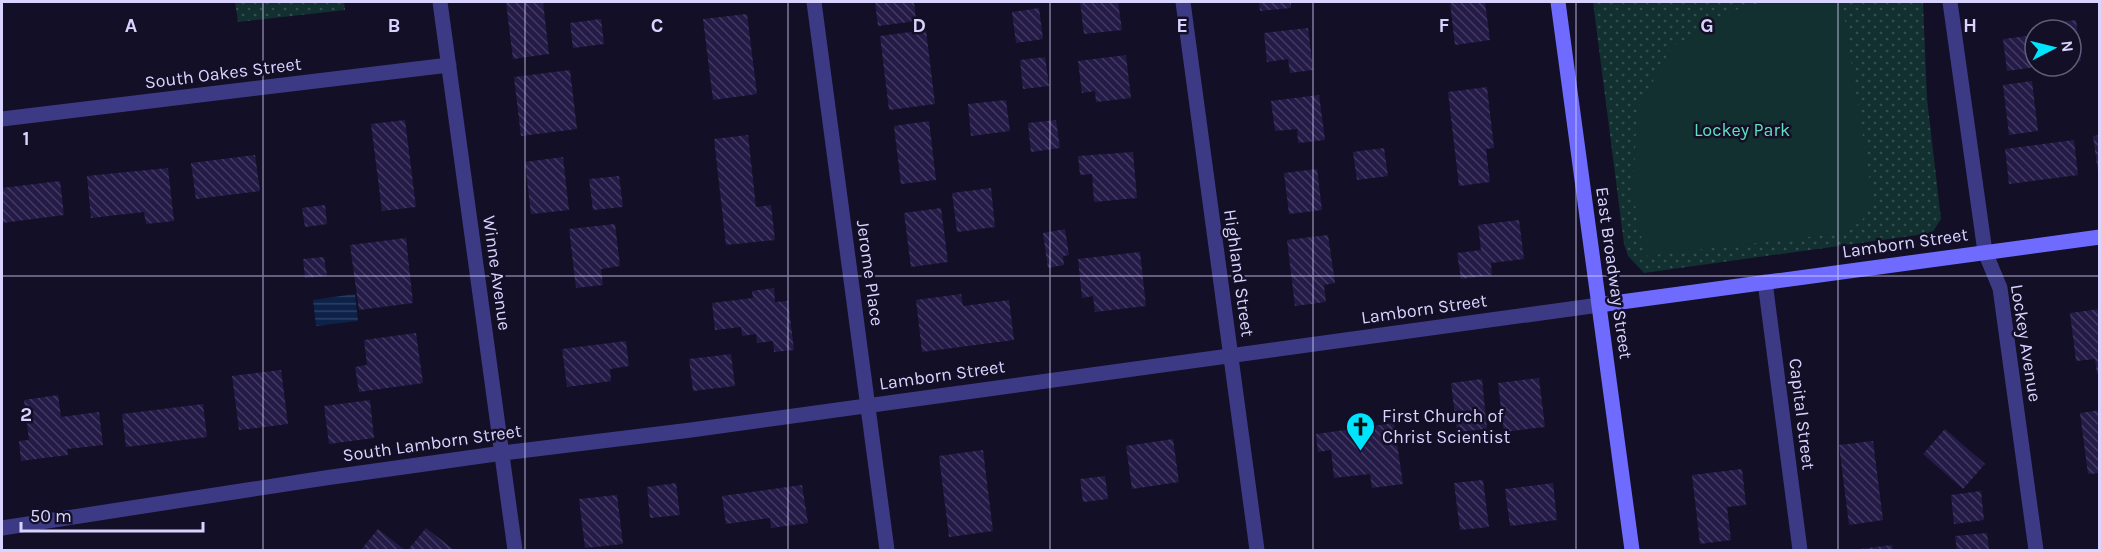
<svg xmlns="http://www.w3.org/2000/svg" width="2101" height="552" font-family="Karla,sans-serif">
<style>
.park{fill:url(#park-dots)}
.pitch{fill:#12302f}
.water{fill:url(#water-rules)}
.building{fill:url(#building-back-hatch)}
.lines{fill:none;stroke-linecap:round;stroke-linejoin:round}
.street{stroke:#3d3a85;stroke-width:15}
.secondary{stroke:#6f6bff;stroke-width:15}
.grid{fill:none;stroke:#d9d4ff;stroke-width:1.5;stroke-opacity:0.55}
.labels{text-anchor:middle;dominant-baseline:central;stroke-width:5;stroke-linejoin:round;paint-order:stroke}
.street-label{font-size:18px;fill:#d9d4ff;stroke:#130f26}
.park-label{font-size:18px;fill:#5fe0c0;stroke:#130f26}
.poi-label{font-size:18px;fill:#d9d4ff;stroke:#130f26;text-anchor:start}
.grid-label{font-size:20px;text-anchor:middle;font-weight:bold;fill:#d9d4ff;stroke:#130f26;stroke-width:5;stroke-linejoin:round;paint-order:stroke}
</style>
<defs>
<pattern id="park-dots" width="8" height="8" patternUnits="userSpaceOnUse" patternTransform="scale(1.5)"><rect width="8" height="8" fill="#12302f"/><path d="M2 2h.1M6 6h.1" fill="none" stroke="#344d4e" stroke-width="1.8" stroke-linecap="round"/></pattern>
<pattern id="water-rules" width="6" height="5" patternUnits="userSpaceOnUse" patternTransform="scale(1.5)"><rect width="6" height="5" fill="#0c2248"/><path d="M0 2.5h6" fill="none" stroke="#2f4163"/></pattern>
<pattern id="building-back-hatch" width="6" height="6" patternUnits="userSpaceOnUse" patternTransform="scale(1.5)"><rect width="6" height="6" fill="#241b47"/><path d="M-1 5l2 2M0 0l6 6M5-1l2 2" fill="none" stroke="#433b63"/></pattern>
</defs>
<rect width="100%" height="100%" fill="#130f26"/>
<path class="park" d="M235 2H344L345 10 238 22Z
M1593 2H1923L1927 99 1941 219 1932 233 1644 273 1628 256 1624 244Z"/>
<path class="pitch" d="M1765 2H1842L1873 202 1861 222 1841 233 1645 256 1633 194 1637 110 1672 47 1740 8Z"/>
<path class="water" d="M355 294 358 321 316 326 313 300Z"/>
<path class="building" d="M506 2H543L549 54 513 59Z
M875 2H914L916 21 878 26Z
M1080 2H1118L1122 30 1084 34Z
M1259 2H1291V8L1260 11Z
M1450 2H1485L1490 40 1455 45Z
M1039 8 1043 39 1016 43 1012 12Z
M747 14 757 94 713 100 703 19Z
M601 19 604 44 573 48 570 23Z
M2076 20 2081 61 2071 63V30H2040L2039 25Z
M1308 28 1313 70 1290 73 1288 59 1267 62 1264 33Z
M926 30 935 104 889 110 880 36Z
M2035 35V67L2007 71 2003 39Z
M1126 55 1131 98 1096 102 1095 91 1082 93 1078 61Z
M1045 57 1049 86 1023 89 1020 60Z
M570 70 577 129 521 136 514 77Z
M2032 81 2038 131 2009 135 2003 85Z
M1487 87 1494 148 1486 149 1490 182 1459 186 1448 92Z
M1319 95 1325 140 1298 143 1297 129 1275 131 1271 101Z
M1006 100 1010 131 971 136 968 104Z
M405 120 416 207 382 211 371 124Z
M1056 120 1060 148 1031 152 1028 123Z
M929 121 936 180 901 184 894 126Z
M748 135 756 207 771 205 775 240 726 245 714 139Z
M2100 135V171L2098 172 2093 136Z
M2074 140 2078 175 2009 184 2005 149Z
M1384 148 1388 176 1357 180 1353 152Z
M1133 152 1137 198 1094 202 1092 174 1080 175 1078 156Z
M255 155 260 191 196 199 191 163Z
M563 157 569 210 531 214 525 162Z
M168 168 174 221 146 224 144 212 91 218 87 176Z
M1317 169 1322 210 1289 214 1284 173Z
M619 176 623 207 593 210 589 179Z
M60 181 64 215 2 223V188Z
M991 188 995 227 957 232 952 193Z
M325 205 327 224 305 227 302 208Z
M941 208 948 262 911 267 904 213Z
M1519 220 1524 259 1491 263 1492 275 1461 279 1457 253 1481 250 1478 225Z
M615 224 620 266 601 269 603 285 576 288 569 229Z
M1065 229 1069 255 1063 256 1064 265 1048 268 1043 233Z
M1328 235 1335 283 1324 285 1326 302 1295 306 1287 240Z
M406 238 413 303 359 310 350 245Z
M1140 252 1146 306 1095 312 1093 296 1082 298 1078 259Z
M324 257 327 276 305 278 303 259Z
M774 288 775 302 788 301 794 350 774 352 773 341 757 343 756 334 742 336 741 327 715 330 712 303 753 298 752 291Z
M961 294 963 306 1009 300 1014 340 922 352 916 300Z
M2100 309V373L2097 374 2095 359 2076 361 2070 313Z
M416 333 423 383 359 392 355 367 367 365 364 340Z
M626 341 629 366 610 369 611 381 567 387 562 349Z
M731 354 735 386 693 391 689 359Z
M281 370 288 424 239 430 232 376Z
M1539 378 1545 427 1504 432 1498 383Z
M1482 379 1487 429 1457 432 1451 383Z
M58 395 61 417 99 412 103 445 67 449 68 455 21 461 19 441 29 440 24 400Z
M370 400 374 438 329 444 324 406Z
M203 404 207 437 126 447 122 414Z
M2100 410V473L2088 474 2080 413Z
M1394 423 1403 484 1372 488 1370 474 1334 478 1331 450 1318 452 1316 434Z
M1945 429 1985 464 1963 489 1923 454Z
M1173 439 1179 482 1132 489 1126 446Z
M1873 441 1883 520 1849 525 1839 445Z
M983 450 993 531 949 537 939 456Z
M1742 469 1746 505 1727 507 1731 540 1700 544 1692 475Z
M1105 476 1108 499 1083 502 1080 479Z
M1483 480 1489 527 1460 530 1454 483Z
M676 483 680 515 650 518 647 487Z
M1553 483 1557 520 1510 526 1505 489Z
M802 485 808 523 771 528 770 518 726 524 722 496Z
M1981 491 1984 520 1954 524 1951 495Z
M617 495 623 544 585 548 579 499Z
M426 528 454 550H408Z
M378 529 405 550H361Z
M1987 533 1989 550H1957L1955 536Z
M1892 545 1893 550H1860V549Z"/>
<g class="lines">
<path class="street" d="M440 2 515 550
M814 2 887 550
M1183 2 1257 550
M1950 2 1985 252 2000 288 2036 550
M2 119 449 65
M1765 282 1800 550
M2 528 325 478 503 453 691 430 1599 305"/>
<path class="secondary" d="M1558 2 1632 550
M1599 305 2100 237"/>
</g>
<path class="grid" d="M263 2V550M525 2V550M788 2V550M1050 2V550M1313 2V550M1576 2V550M1838 2V550M2 276H2100"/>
<defs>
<symbol id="church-pin" viewBox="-11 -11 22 30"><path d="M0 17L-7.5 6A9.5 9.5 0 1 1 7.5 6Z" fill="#00e5ff" stroke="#130f26"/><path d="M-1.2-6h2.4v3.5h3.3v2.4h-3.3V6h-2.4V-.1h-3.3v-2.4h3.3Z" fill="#111"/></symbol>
</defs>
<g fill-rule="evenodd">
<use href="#church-pin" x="1344" y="410" width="33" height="45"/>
</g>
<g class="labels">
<g class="street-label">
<text transform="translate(223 73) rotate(-7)">South Oakes Street</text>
<text transform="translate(1905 243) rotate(-8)">Lamborn Street</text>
<text transform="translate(497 273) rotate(82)">Winne Avenue</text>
<text transform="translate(870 273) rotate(82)">Jerome Place</text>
<text transform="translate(1239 273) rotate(82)">Highland Street</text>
<text transform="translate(1614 273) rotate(82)">East Broadway Street</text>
<text transform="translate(1424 309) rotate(-8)">Lamborn Street</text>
<text transform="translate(2026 343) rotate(81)">Lockey Avenue</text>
<text transform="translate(942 375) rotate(-8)">Lamborn Street</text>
<text transform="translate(1802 414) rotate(83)">Capital Street</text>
<text transform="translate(432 443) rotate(-8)">South Lamborn Street</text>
</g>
<g class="park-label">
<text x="1742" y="130">Lockey Park</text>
</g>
<g class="poi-label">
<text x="1382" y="416">First Church of<tspan x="1382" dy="21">Christ Scientist</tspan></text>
</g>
</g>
<g class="grid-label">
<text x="131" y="32">A</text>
<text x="394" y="32">B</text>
<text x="657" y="32">C</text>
<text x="919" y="32">D</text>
<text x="1182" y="32">E</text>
<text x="1444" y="32">F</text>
<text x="1707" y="32">G</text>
<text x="1970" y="32">H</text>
<text x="26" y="145">1</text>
<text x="26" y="421">2</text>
</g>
<rect width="2101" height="552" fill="none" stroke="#d9d4ff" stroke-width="6"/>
<g transform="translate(2053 48) rotate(83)"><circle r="28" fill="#130f26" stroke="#625e7d" stroke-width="1.5"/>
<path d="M0-4.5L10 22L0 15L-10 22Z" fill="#00e5ff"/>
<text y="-9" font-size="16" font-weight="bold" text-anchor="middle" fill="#d9d4ff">N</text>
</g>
<path d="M21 522v9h182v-9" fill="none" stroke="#d9d4ff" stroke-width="3"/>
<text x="30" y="522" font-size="18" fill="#d9d4ff" stroke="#130f26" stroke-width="4.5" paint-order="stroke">50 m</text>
</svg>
